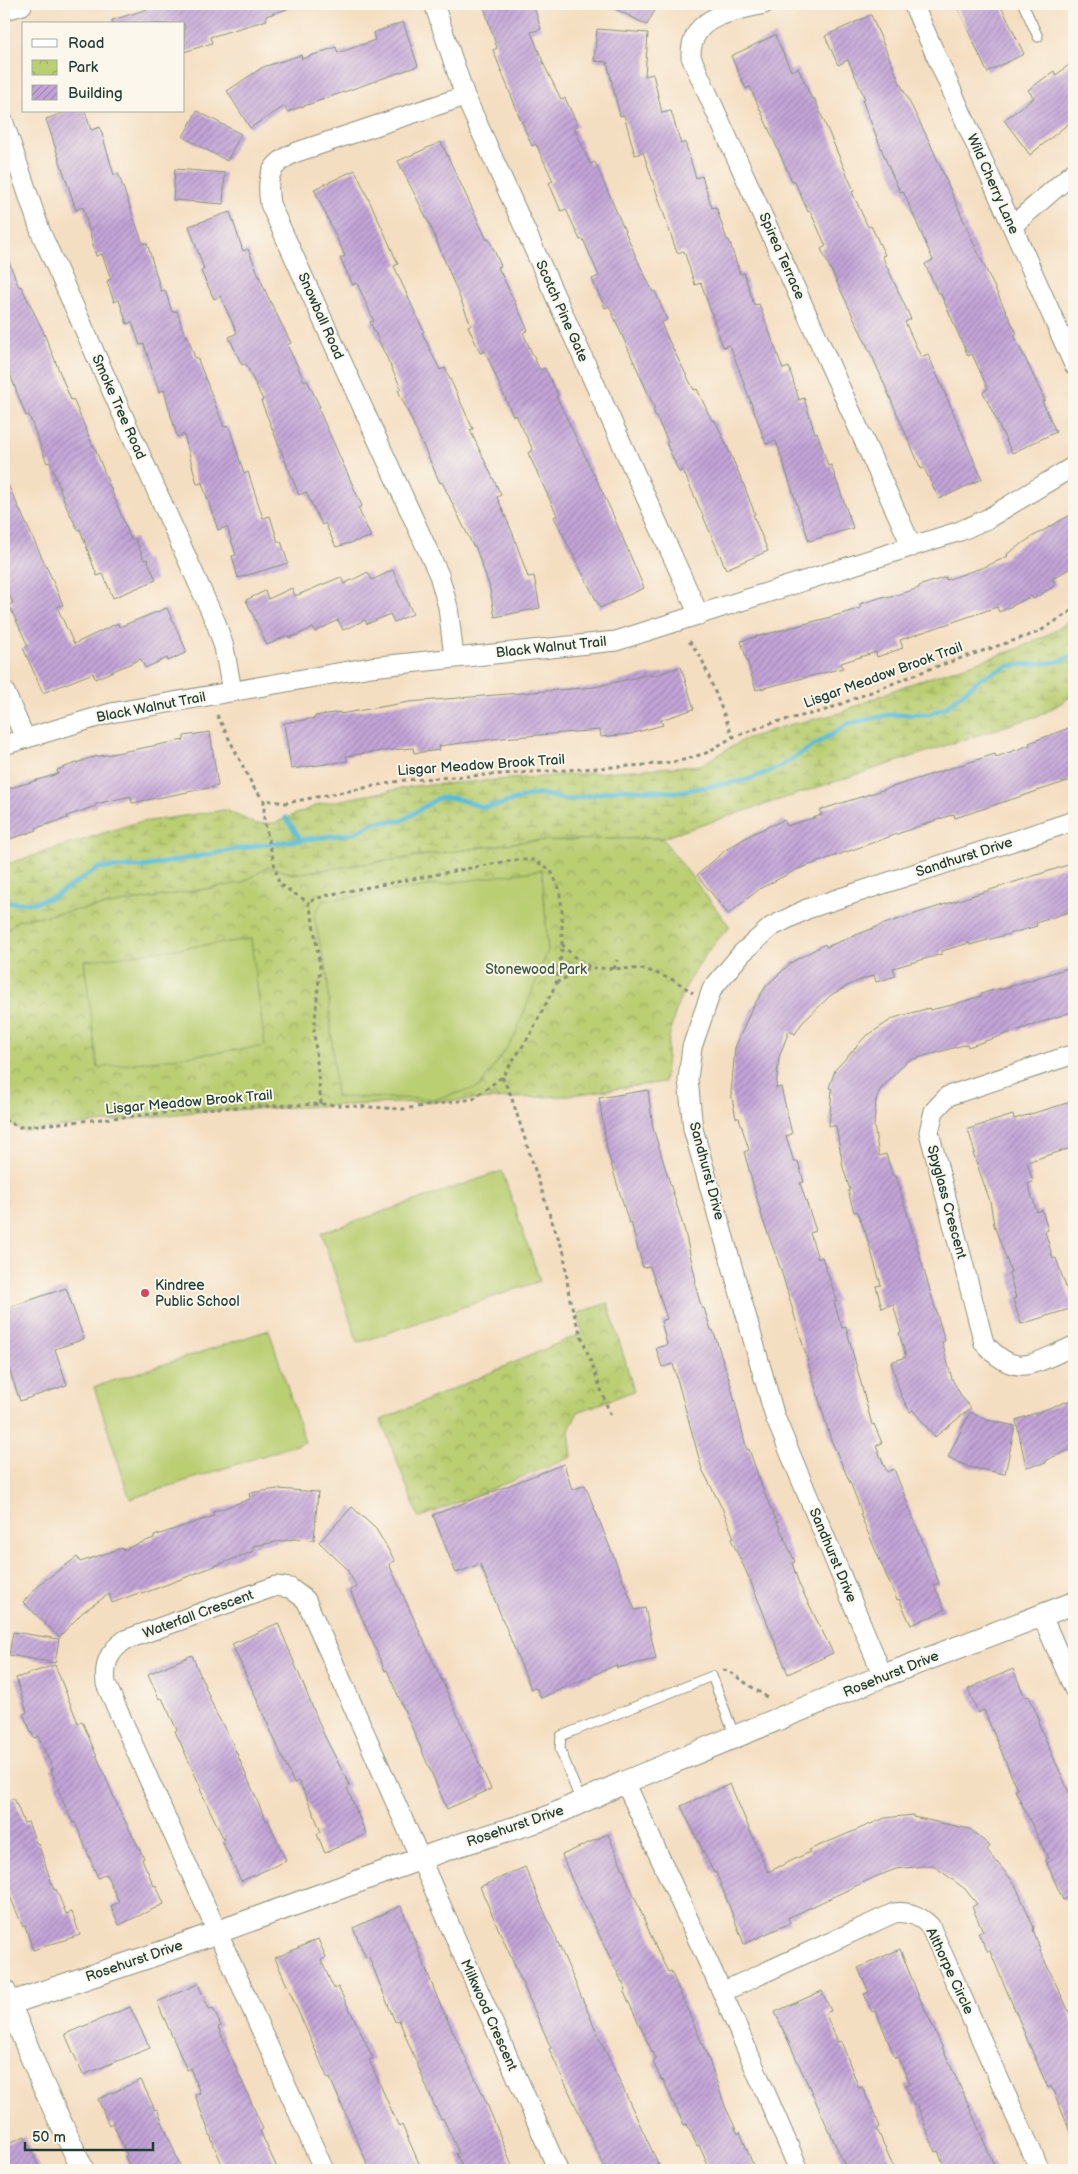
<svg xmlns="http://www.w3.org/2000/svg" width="1078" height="2174" font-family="'Balsamiq Sans',sans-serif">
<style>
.wetland{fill:url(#wetland-marsh);stroke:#6c8653}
.park{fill:url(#park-crowns);stroke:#6c8653}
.pitch{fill:#bace72;stroke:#6c8653}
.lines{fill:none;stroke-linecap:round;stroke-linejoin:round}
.stream{stroke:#55bad3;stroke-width:5}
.building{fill:url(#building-hatch)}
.service-casing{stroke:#8a8e7a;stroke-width:11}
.minor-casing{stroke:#8a8e7a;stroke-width:21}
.tertiary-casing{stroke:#8a8e7a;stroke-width:24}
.path{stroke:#8a8e7a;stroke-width:3;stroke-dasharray:4 4;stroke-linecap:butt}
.service{stroke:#fff;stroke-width:9}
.minor{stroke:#fff;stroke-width:19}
.tertiary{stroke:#fff;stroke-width:22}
.poi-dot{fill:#d1495b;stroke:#fbf7ec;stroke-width:2}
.labels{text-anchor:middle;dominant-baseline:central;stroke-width:4;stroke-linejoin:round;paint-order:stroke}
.street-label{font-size:14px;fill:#1f3d34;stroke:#fbf7ec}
.park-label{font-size:14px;fill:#3e5a40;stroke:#fbf7ec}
.poi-label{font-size:14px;fill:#1f3d34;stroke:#fbf7ec;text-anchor:start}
</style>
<defs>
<pattern id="wetland-marsh" width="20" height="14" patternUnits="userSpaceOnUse" patternTransform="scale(1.25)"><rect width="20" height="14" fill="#bace72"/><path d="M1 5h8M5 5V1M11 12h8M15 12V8" fill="none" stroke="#97a85e"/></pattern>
<pattern id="park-crowns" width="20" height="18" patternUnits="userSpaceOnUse" patternTransform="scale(1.25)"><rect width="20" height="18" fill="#bace72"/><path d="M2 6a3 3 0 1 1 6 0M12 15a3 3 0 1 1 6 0" fill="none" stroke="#97a85e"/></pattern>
<pattern id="building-hatch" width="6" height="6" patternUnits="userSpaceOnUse" patternTransform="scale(1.25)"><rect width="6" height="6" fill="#c3a4d8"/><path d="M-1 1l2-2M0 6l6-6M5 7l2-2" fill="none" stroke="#9e87b0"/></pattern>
</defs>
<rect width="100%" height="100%" fill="#fbf7ec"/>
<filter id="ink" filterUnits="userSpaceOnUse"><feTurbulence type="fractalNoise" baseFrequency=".02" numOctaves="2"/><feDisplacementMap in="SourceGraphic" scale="10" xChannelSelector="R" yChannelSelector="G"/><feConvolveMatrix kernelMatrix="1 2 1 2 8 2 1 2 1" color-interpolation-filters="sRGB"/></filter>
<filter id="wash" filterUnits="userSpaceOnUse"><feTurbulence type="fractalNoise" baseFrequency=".0096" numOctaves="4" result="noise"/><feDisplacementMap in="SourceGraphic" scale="20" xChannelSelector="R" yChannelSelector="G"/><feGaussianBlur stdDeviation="1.12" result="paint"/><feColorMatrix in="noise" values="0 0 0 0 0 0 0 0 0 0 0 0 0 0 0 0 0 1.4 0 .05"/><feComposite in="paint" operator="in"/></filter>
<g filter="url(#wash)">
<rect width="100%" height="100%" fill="#f4dec1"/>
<path class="wetland" d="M1074 618V695L1043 714 662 838 528 841 293 874 268 867 242 883 18 920 4 932V865L135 823 225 810 256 824 275 823 320 804 415 786 701 765 745 739 788 725 837 714 901 687 1017 649 1049 634Z"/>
<path class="park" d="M662 838 730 927C704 952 680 988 672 1025 667 1043 667 1063 664 1082L565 1096 204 1111 24 1131 4 1120V932L18 920 242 883 268 867 293 874 528 841Z
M608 1303 634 1391 578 1412 569 1430 572 1457 419 1518 381 1420 582 1333 578 1313Z"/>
<path class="pitch" d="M542 870 548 950 515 1036 480 1087 436 1099 336 1097 327 974 314 917 322 901Z
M251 939 265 1046 98 1068 84 961Z
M502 1171 540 1281 358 1343 321 1233Z
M269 1330 305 1442 130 1499 94 1387Z"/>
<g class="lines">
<path class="stream" d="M286 818 302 841
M4 902 32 903 53 897 99 868 142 867 260 845 355 833 376 822 402 821 438 798H454L482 807 499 805 531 795H545L567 800 621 789 677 792 747 780 778 768 848 724 888 715 930 714 946 707 981 678 1008 666 1058 662 1074 655"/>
</g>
<g id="blocks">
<path class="building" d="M164 4H293V7L266 16 267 20 210 37 212 43 184 52V24H113L112 20Z
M483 4H533L541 29 531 32 545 67 561 99 565 98 578 126 574 127 590 164 595 162 637 259 653 292 655 291 667 320 661 323 668 339 694 390 697 389 712 421 715 420 730 453 743 483 755 514 753 515 768 551 726 569 683 470 679 472 666 443 668 442 653 410 655 409 609 306 605 308 592 279 599 276 583 239 580 240 566 209 561 211 549 183 553 181 536 144 532 146 520 118 493 50 497 48Z
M606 4H658L647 25Z
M956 4H1000L1024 54 987 72Z
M871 15 900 83 930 143 973 242 1010 320 1017 334 1014 335 1045 400 1042 401 1056 432 1012 453 983 392 988 389 972 354 968 356 940 292 938 293 925 264 933 260 903 191 900 192 887 163 862 100 865 99 856 78 848 60 838 65 825 36Z
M403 22 418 66 287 112 285 106 250 128 227 91 263 67 301 55 302 59 336 47 338 53 375 40 373 33Z
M597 29 648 33 645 76 653 74 662 113 671 111 681 144 685 142 696 178 702 176 712 208 716 207 727 240H729L740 274 744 273 754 305 759 304 783 369 789 367 799 400 804 398 815 433 817 432 828 466 831 465 853 528 809 541 776 441 766 444 730 345 723 347 701 283 695 285 684 251 677 253 643 152 635 155 624 115 620 116 607 62 594 61Z
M775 35 791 71 798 68 812 99 814 98 854 191 852 192 868 227 871 226 885 255 882 256 911 319 905 322 921 357 928 354 982 479 939 499 924 468 921 469 873 358 821 249 826 246 810 211 808 212 794 180 792 181 750 87 746 89 731 56Z
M1074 61V119L1030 155 1004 120 1034 98 1028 90 1054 71 1056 75Z
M69 111H85L91 130 100 127 114 175 118 173 143 244 147 243 161 291 165 290 172 312 177 311 185 336 187 335 195 358 197 357 224 427 229 426 244 474 248 472 263 518 270 516 278 542 281 541 288 563 238 578 232 556 236 555 227 527 218 530 202 483 197 484 184 434 177 437 164 390 159 392 144 344 140 345 132 322 127 324 119 300 114 302 107 281 111 279 102 254 96 256 83 207 76 210 46 119Z
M197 111 241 134 227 161 183 137Z
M441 142 487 240 489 239 501 266 498 267 528 330 523 333 532 353 540 370 545 368 558 395 556 396 610 508 644 588 600 608 554 517 557 515 528 453 533 450 516 415 513 416 485 351 480 353 468 326 471 325 430 225 398 161Z
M175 169 225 173 223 204 173 200Z
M355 170 384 232 398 264 394 266 424 332 422 333 440 370 445 368 473 429 470 430 501 495 497 497 513 534 528 577 534 576 540 608 495 617 489 585 475 546H473L442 482 440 483 398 390 401 388 370 322 374 321 357 283 353 285 340 258 345 256 314 189Z
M230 212 243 251 248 249 268 297 291 343 287 345 296 363 304 381 307 380 320 407 318 408 362 506 358 508 371 537 336 547 325 523 322 525 306 492 299 495 261 401 263 400 246 364 242 365 229 337 237 333 220 296 214 299 201 271 204 269 189 226Z
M4 250 19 287 21 286 43 331 71 400 73 399 93 446H94L131 540 135 538 144 560 147 559 156 580 113 598 103 574 97 576 80 529 78 530 67 508 50 462 47 463 29 415 26 416 8 369 4 371Z
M4 476 52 579 63 605 57 607 74 644 118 623 119 627 167 608 187 652 168 661 167 658 145 668 141 659 95 679 93 673 43 693 23 648 28 646 9 605 13 603 4 584Z
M1074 513V566L1052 579 1056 585 1033 599 1032 596 999 612 997 607 900 640 903 648 877 657 876 652 841 663 843 668 756 690 741 641 827 618 861 608 860 604 886 596 887 598 919 588V586L946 577V580L987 566 1008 556 1007 554 1032 537Z
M393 570 413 614 394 622 390 614 367 624 365 620 343 630 338 620 315 632 313 628 289 638 288 635 267 645 246 600 265 591 268 599 292 588 295 596 341 577 344 584 368 572 372 580Z
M681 667 694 709 661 720 663 725 630 734 601 737 600 730 502 738 439 746 440 750 414 753 413 748 382 751 346 756 347 761 291 769 284 723 315 718V716L340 712V714L409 702 595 687 650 674 651 676Z
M1074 726V779L955 818 954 814 798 869 761 888 728 914 697 875 727 849 754 833 784 820 787 826 822 815 820 810 995 754 996 757 1030 745 1029 743Z
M210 732 218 786 132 803 131 796 96 804V806L67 816 68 818 36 828 37 830 4 841V790L58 774 57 770 90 758 184 740V736Z
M1074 863V910L1036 923 1037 926 970 945 969 943 942 951V954L893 968 896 976 876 982 874 975 853 983 831 995 802 1023 795 1034 789 1031 779 1057 776 1088 781 1087 792 1134 786 1136 794 1162 798 1161 804 1182 800 1183 816 1231 810 1233 818 1259 822 1257 837 1301 834 1302 842 1328 846 1327 872 1425 874 1424 882 1443 876 1446 887 1472 894 1469 939 1583 934 1585 945 1610 911 1625 899 1599 897 1600 860 1514 862 1513 852 1487 831 1440 781 1270 763 1220 744 1152 749 1150 739 1118H736L731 1093 735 1048 751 1010 766 986 792 962 825 944 826 947 884 924Z
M1074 966V1011L968 1047 967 1044 907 1061 880 1090 876 1100 874 1126 879 1156 886 1154 893 1176H896L945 1341 942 1342 952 1379 962 1397 971 1408 935 1437 913 1410 910 1412 901 1395 891 1362 906 1357 899 1333 901 1332 893 1304 882 1308 876 1286 881 1285 866 1234 857 1211 854 1212 848 1191 850 1190 843 1167 836 1126H829L832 1089 829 1088 835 1070 865 1037 894 1018 929 1008 930 1010 952 1005 981 996V994L1000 988V990Z
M648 1090 653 1128 685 1232 696 1281H694L702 1309 704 1308 711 1330H713L729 1379 747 1450 749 1449 764 1493 795 1562 792 1563 799 1584 833 1653 788 1674 750 1580 731 1539 734 1538 723 1510 702 1469 673 1364 662 1367 656 1348 667 1345 661 1321 667 1319 650 1266 643 1268 631 1222 629 1223 608 1154 599 1098Z
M1074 1101V1147L1027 1162 1033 1182 1028 1184 1037 1212 1042 1210 1048 1230 1045 1231 1053 1259 1056 1258 1073 1308 1021 1324 1013 1299 1016 1298 1009 1273 1011 1272 994 1225 990 1201 973 1153H975L968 1129 1013 1115 1014 1119Z
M66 1288 84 1339 55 1349 67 1385 20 1401 4 1354V1309Z
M1074 1399V1448L1046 1460V1463L1026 1467 1016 1420Z
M970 1412 987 1420 1015 1426 1005 1474 969 1467 948 1457Z
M564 1464 572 1490 585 1485 635 1610 645 1608 656 1659 617 1668 616 1665 541 1698 536 1688 531 1689 480 1564 456 1573 433 1515Z
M278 1489 318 1492 314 1540 294 1539 253 1546 254 1551 142 1594 141 1592 112 1603 109 1594 83 1612 59 1637 23 1602 41 1583 77 1557 80 1562 122 1548V1550L154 1538V1536L214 1516 213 1512 250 1499 249 1493Z
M352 1507 376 1529 395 1561 389 1564 491 1789 447 1809 387 1670 385 1671 350 1590 357 1587 346 1568 319 1542Z
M278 1623 324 1735 350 1786 347 1788 366 1834 325 1853 317 1834 321 1832 311 1807 299 1781 294 1783 232 1644Z
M13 1632 59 1639 55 1663 9 1655Z
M192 1655 216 1713 231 1740 266 1821 268 1820 286 1861 241 1881 222 1841 224 1840 200 1789 201 1788 175 1731 177 1730 162 1698 159 1699 148 1674Z
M55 1665 78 1723 82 1721 118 1807 144 1858 142 1859 154 1886 156 1885 164 1904 119 1925 111 1906 119 1902 106 1874 98 1878 75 1822 73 1823 61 1797 51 1769H53L38 1736 34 1738 23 1714 27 1712 16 1678Z
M1013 1669 1025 1697 1029 1696 1040 1721 1038 1722 1074 1804V1895L1063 1900 1045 1859 1048 1858 1015 1790 1017 1789 984 1710 978 1713 968 1689Z
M730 1784 768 1872 810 1852 809 1850 885 1818 913 1815V1817L970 1829 990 1846 987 1850 1015 1884 1034 1928 1033 1929 1041 1953 1074 2022V2140L1051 2086 1048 2088 1038 2065 990 1951 988 1952 978 1933 983 1931 972 1907 977 1904 965 1889 933 1865 896 1869 875 1877 788 1918 790 1923 744 1944 716 1872 714 1873 681 1806Z
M14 1798 24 1823 28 1822 36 1843H38L54 1890 56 1889 66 1914 72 1912 80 1935 33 1950 25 1926 23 1927 4 1882V1802Z
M608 1834 657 1950 668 1972 671 1971 709 2060 725 2106 738 2134 740 2132 755 2170H710L699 2145 697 2146 687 2124 684 2125 663 2080 662 2081 653 2062 656 2060 624 1992 626 1990 572 1880 562 1855Z
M525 1867 595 2028 661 2170H606L549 2049 551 2048 480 1887Z
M401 1906 439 2002 485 2099 514 2170H464L456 2154 459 2153 443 2118 441 2119 434 2105 399 2020 395 2022 369 1957 366 1958 353 1928Z
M318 1939 326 1957 321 1960 334 1989 338 1987 360 2030 373 2059 369 2060 399 2127 402 2125 422 2170H370L330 2078 328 2079 275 1958Z
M900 1949 917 1992 969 2106 996 2170H946L938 2151 935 2152 917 2104 914 2106 905 2085 910 2084 898 2057 895 2058 876 2011 872 2012 864 1994 869 1992 858 1968Z
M198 1984 209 2009 213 2008 221 2026 218 2027 263 2129 260 2131 278 2170H225L217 2153 195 2095 200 2093 190 2068 187 2070 157 2002Z
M822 1991 831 2011 825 2013 838 2042 841 2041 859 2088 862 2087 872 2108 880 2127 877 2129 895 2170H847L775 2012Z
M130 2007 150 2048 83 2075 65 2034Z
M141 2080 155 2110 157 2109 182 2170H131L125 2156 127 2155 113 2123 109 2125 98 2099Z
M25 2136 40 2170H4V2145Z"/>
</g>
</g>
<g filter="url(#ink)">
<use href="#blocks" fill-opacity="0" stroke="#8a8e7a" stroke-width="1"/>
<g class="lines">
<defs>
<path id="service" d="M1023 4 1038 37
M581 1802 560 1749 561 1736 712 1676 735 1737"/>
<path id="minor" d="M434 4 465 96 699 615
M764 4C732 12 690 15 691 57L912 547
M913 4 1074 365
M4 123 41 233 216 623 224 647 232 691
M1012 226 1074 172
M454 657 448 607 439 575 270 204C266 177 269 165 294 153L465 96
M4 690 25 738
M4 745 111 713 371 667 616 641 960 531 987 519 1074 466
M1074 1054 948 1096 934 1111 929 1132 984 1343C1017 1381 1035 1362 1074 1346
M1042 1616 1074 1689
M883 1676 775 1417 693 1129 688 1079 692 1047 712 989 742 953 771 927 807 909 1074 821
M625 1782 722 1992 799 2170
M722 1992 894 1913C908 1911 920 1916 930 1926L1040 2170
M324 2170 106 1684C104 1664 108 1652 125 1640L276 1586 290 1588 306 1600 558 2170"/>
<path id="tertiary" d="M4 9 21 4
M4 1990 42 2083 83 2170
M11 2003 157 1954 456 1846 544 1819 625 1782 883 1676 1074 1603"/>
</defs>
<use href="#service" class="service-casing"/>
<use href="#minor" class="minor-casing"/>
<use href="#tertiary" class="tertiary-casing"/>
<path class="path" d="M689 641 701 657 733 737
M217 715 254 788 264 800
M562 944 573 956 591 968
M614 969 617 960
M556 983 578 971 592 968 645 969 676 981 693 993
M502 1077 510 1093 550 1216 564 1253 569 1296 577 1324 611 1417
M321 1104 314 1032 320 966 312 916 308 902 279 884 264 820V800L286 803 405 780 646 765 680 761 706 753 733 737 772 723 823 711 932 668 1039 632 1074 609
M4 1120 19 1127 216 1108 321 1104 403 1109 473 1099 502 1077 530 1035 556 984 562 950V909L559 888 550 869 533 860H513L327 895 308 902
M723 1670 728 1671 768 1698"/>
<use href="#service" class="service"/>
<use href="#minor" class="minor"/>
<use href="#tertiary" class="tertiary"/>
</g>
</g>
<circle class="poi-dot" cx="145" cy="1293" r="5"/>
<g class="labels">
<g class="street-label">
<text transform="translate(993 184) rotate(66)">Wild Cherry Lane</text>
<text transform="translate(782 256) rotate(66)">Spirea Terrace</text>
<text transform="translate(562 311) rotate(66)">Scotch Pine Gate</text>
<text transform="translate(321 316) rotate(66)">Snowball Road</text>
<text transform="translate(119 407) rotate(66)">Smoke Tree Road</text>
<text transform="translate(551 647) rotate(-6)">Black Walnut Trail</text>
<text transform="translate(883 675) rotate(-20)">Lisgar Meadow Brook Trail</text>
<text transform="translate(151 707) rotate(-11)">Black Walnut Trail</text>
<text transform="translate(481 765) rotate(-4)">Lisgar Meadow Brook Trail</text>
<text transform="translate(964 857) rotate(-18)">Sandhurst Drive</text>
<text transform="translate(189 1102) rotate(-5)">Lisgar Meadow Brook Trail</text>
<text transform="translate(707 1171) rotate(75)">Sandhurst Drive</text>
<text transform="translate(947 1202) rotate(75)">Spyglass Crescent</text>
<text transform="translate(833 1555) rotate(67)">Sandhurst Drive</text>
<text transform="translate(198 1614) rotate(-20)">Waterfall Crescent</text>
<text transform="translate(891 1674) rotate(-22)">Rosehurst Drive</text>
<text transform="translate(515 1826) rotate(-19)">Rosehurst Drive</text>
<text transform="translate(134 1961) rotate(-19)">Rosehurst Drive</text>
<text transform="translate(950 1971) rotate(65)">Althorpe Circle</text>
<text transform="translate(489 2015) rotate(66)">Milkwood Crescent</text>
</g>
<g class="park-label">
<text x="536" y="969">Stonewood Park</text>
</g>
<g class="poi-label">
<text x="155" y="1285">Kindree<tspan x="155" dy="16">Public School</tspan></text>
</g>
</g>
<rect width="1078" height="2174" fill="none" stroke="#fbf7ec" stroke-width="20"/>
<rect x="22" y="22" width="162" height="90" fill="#fbf7ec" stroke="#a3ada2"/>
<rect x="32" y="39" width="25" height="8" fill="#ffffff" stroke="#a3ada2"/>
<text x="68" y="48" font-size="15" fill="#1f3d34">Road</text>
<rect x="32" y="60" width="25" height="15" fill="url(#park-crowns)" stroke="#a3ada2"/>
<text x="68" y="72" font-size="15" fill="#1f3d34">Park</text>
<rect x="32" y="85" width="25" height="15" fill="url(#building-hatch)" stroke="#a3ada2"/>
<text x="68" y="98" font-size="15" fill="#1f3d34">Building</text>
<path d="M25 2142v8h128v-8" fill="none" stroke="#1f3d34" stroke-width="2.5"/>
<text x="32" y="2142" font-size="15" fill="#1f3d34" stroke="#fbf7ec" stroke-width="4" paint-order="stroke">50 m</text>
</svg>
